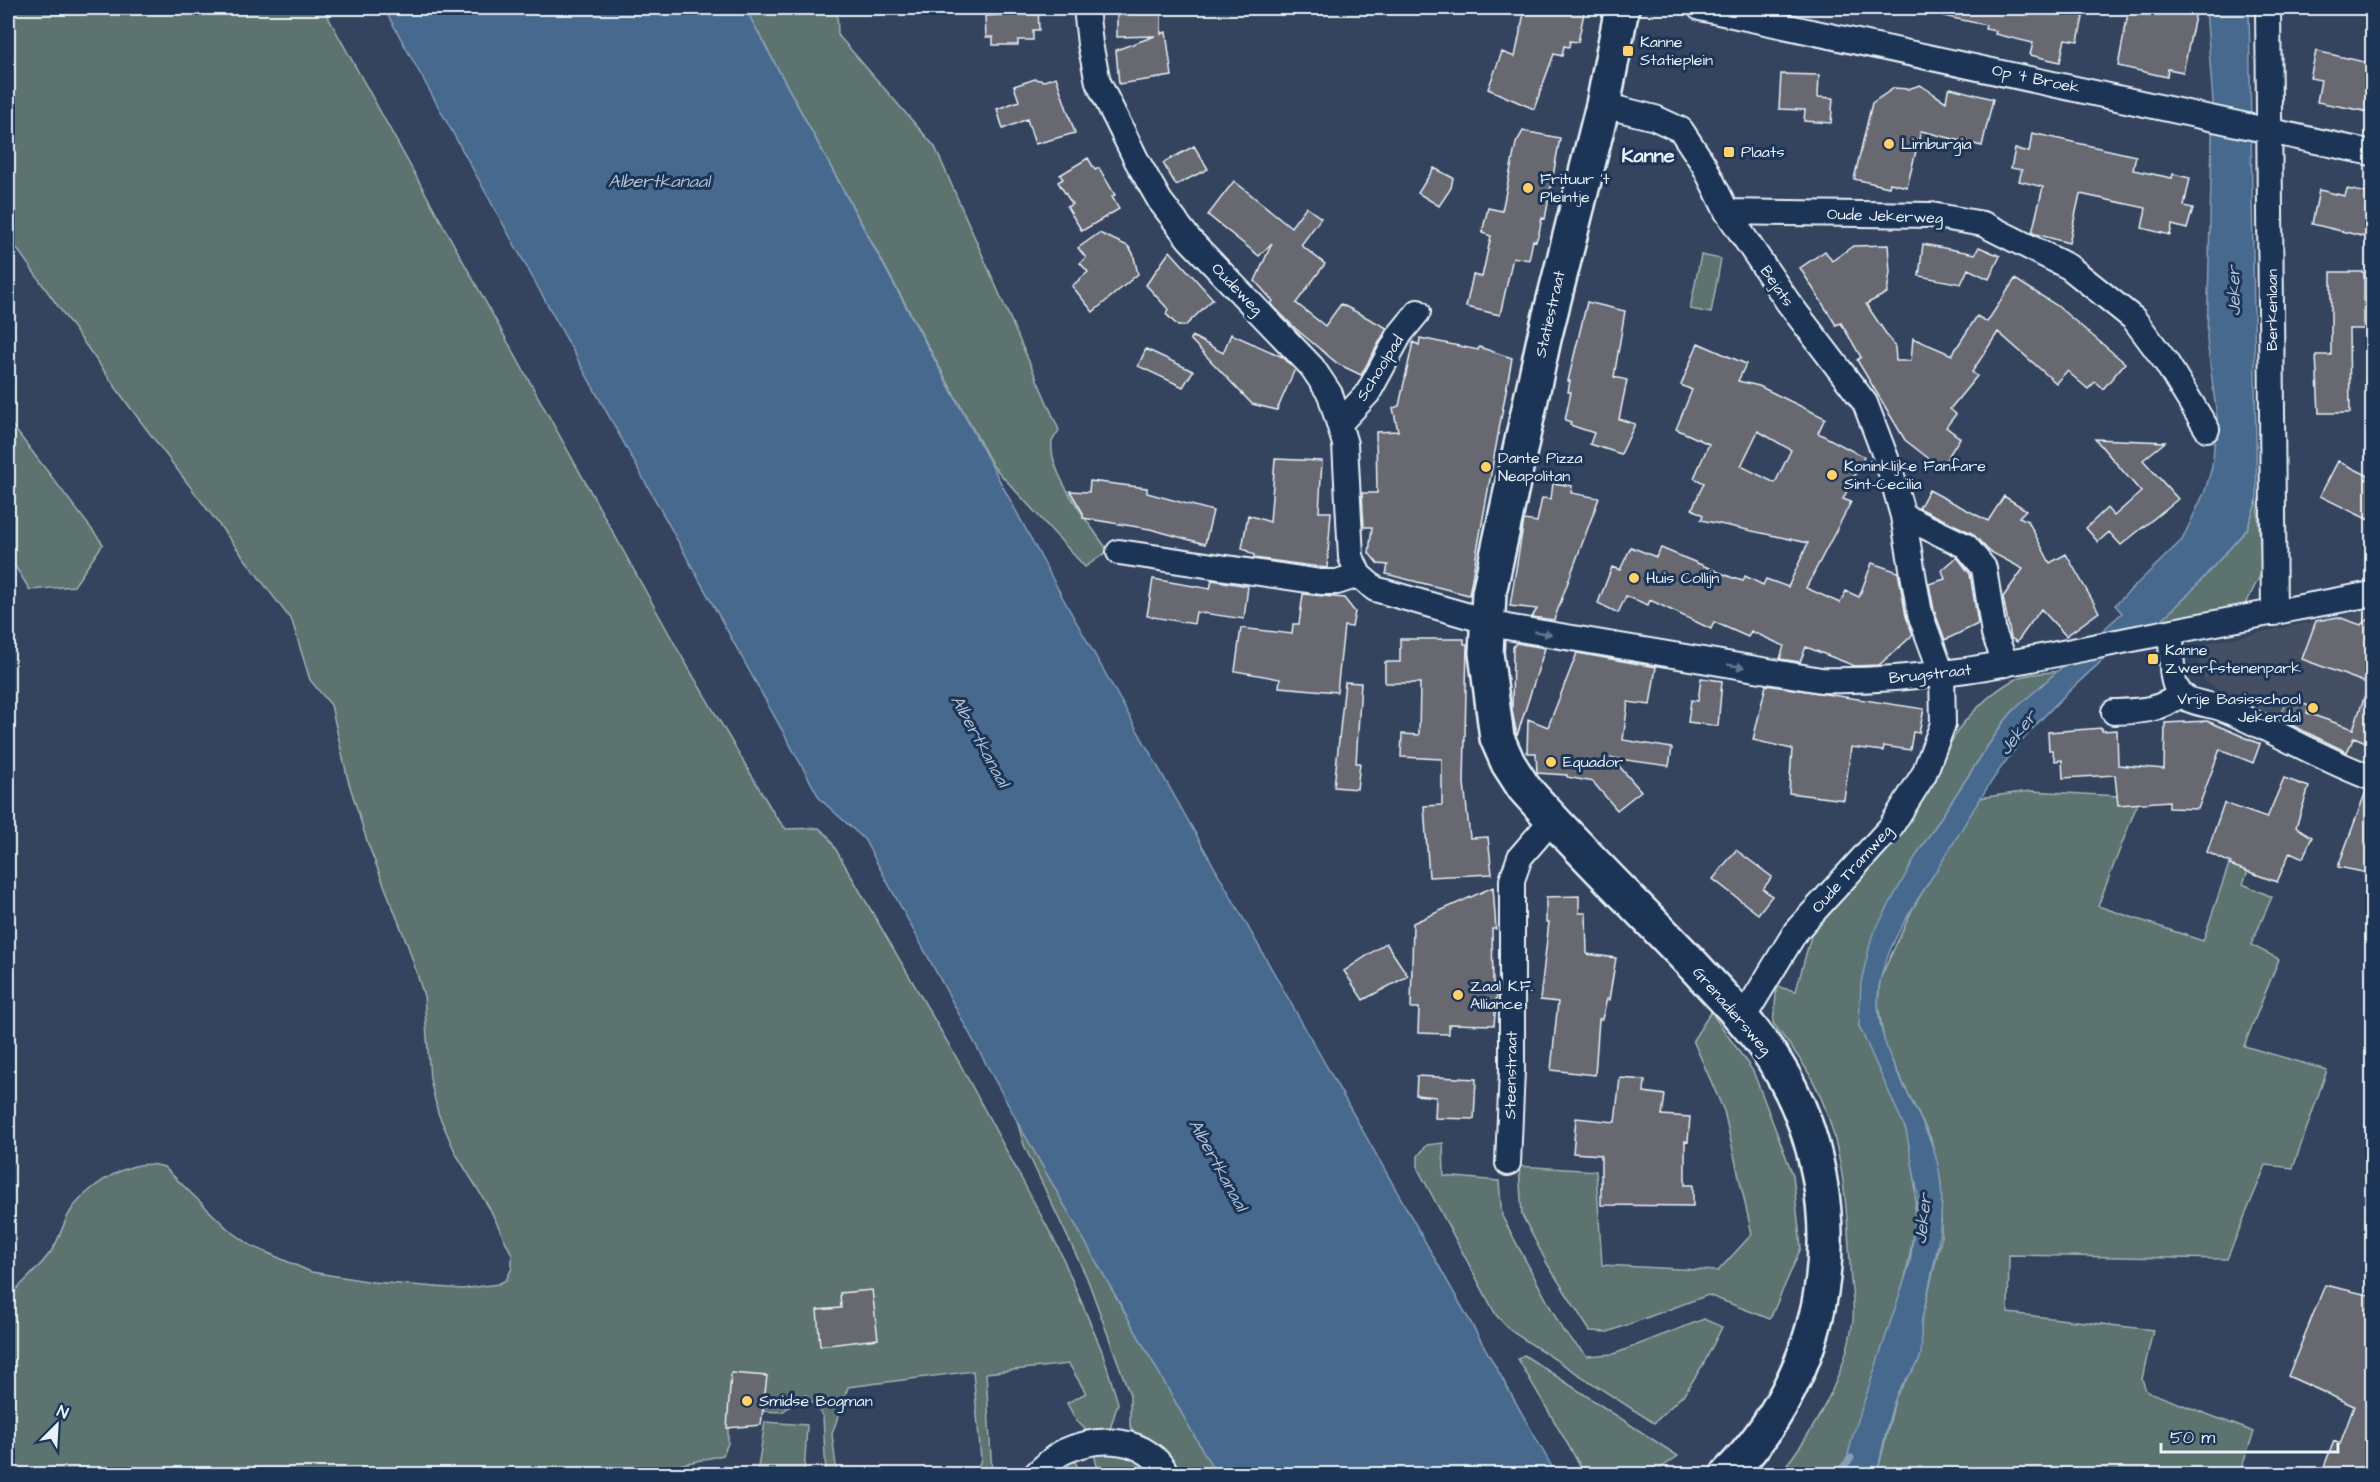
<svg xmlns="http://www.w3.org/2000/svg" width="2380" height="1482" font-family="'Architects Daughter',sans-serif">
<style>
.built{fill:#444f64}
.green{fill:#5b736f;stroke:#a2b2b4;stroke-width:1.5}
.water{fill:#46698d;stroke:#879fb8;stroke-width:1.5}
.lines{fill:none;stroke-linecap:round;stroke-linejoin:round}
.stream{stroke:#879fb8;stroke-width:7}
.building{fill:#686871;stroke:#e8f1f8;stroke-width:1.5;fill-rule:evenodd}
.minor-casing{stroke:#e8f1f8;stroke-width:28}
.secondary-casing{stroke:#e8f1f8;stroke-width:38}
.minor{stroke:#1d3557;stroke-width:24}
.secondary{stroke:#1d3557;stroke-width:33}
.oneway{fill:#64778f}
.poi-dot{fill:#ffd166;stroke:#1d3557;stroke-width:2}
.labels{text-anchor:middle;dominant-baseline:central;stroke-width:6;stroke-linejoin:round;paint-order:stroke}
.poi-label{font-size:16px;fill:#e8f1f8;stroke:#1d3557;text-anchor:start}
.street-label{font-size:16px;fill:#e8f1f8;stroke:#1d3557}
.water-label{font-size:18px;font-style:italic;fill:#afc1d3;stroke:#1d3557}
.quarter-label{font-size:20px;font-weight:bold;fill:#e8f1f8;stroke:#1d3557}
</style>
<rect width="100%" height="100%" fill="#34445f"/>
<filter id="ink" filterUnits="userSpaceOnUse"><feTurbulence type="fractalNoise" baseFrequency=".0167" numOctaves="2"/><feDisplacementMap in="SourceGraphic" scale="12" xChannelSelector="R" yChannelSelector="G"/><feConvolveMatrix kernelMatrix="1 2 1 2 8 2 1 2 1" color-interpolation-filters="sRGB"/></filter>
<g filter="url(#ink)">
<path class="built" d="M2372 610V763L2300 732 2209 684 2195 670 2208 643Z"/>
<path class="green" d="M8 8H323L682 657 776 817 786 829 819 828 828 836 959 1062 1059 1249 1102 1351 1118 1403 1110 1429 1089 1433 1076 1420 1067 1403 1086 1393 1069 1364 986 1373 992 1474H976L981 1459 973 1371 848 1387 832 1434 837 1474H826L823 1416 806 1395 782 1412 758 1411 743 1417 728 1430V1443L723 1455 639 1474H8V1298C23 1282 43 1265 54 1247 62 1233 64 1218 75 1205 93 1183 134 1156 164 1167L228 1229 252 1246 311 1272 373 1282 462 1289 498 1284 506 1280 512 1268V1255L490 1209 456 1154 438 1113 430 1079 424 996 408 946 368 844 348 780 331 705 310 680 292 621 129 406 8 236Z
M745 8H837L838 35 935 147 1059 430C1057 434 1053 439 1052 442 1048 474 1091 525 1108 551L1085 567 993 466Z
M1701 255 1721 259 1711 313 1690 309Z
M8 420 103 544 74 586 30 590 8 555Z
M2257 500 2262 572 2245 605 2161 620 2186 597 2247 529Z
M2060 671 2014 710 2003 723 1917 854 1859 1026C1875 1060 1895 1095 1906 1130 1941 1244 1871 1365 1843 1474H1779C1814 1433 1846 1374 1853 1320 1855 1301 1850 1284 1850 1265 1847 1199 1841 1121 1803 1064 1794 1050 1783 1037 1773 1023L1777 987 1796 991 1815 921 1914 807 1960 727C1975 709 1996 688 2018 678 2029 673 2047 673 2060 671Z
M2030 791 2119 796 2138 802 2098 906 2203 941 2229 864 2248 871 2243 884 2272 897 2251 945 2279 959 2244 1046 2327 1070 2293 1168 2266 1165 2227 1259 2009 1255 2008 1313 2153 1330 2142 1379 2146 1391 2254 1432 2239 1474H1877L1896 1396 1920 1358 1921 1322 1941 1239V1184L1931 1139 1885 1047 1878 1004 1880 979 1913 908 1979 798Z
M1711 1012 1753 1071 1793 1175 1801 1248 1770 1319 1708 1295 1608 1332 1590 1331 1548 1265 1522 1215 1519 1166 1596 1171 1602 1265 1718 1271 1752 1234 1724 1111 1693 1040Z
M1017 1121 1216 1474H1177L1165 1456 1133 1433 1130 1425V1395L1087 1278 1024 1145Z
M1443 1143 1444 1176 1499 1181 1502 1216 1563 1331 1587 1356 1614 1354 1704 1319 1722 1327 1704 1363 1685 1393 1654 1423 1511 1331 1496 1315 1418 1169V1156L1427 1145Z
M1524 1355 1678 1456 1652 1474H1585L1518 1359Z
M765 1422 807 1425 804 1474H757Z
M1100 1452 1134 1456 1153 1474H1099L1094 1454Z
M1074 1458 1080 1474H1054Z"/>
<path class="water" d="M384 8H745L1064 600 1556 1474H1216L1017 1121 864 839 820 799Z
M2206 8H2249L2257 500 2247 529 2186 597 2161 620 2143 624C2101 662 2057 699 2021 742 1992 776 1971 814 1948 852 1923 893 1876 953 1878 1004 1880 1071 1936 1119 1941 1185 1945 1232 1931 1274 1922 1319 1919 1331 1924 1346 1920 1358 1916 1371 1902 1381 1897 1394 1887 1419 1883 1448 1877 1474H1843L1853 1435 1910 1263 1918 1195 1906 1130 1859 1026 1861 982 1872 936 1917 854 2003 723 2014 710 2122 613 2115 605 2182 540 2205 491 2212 467 2217 418 2207 340 2213 103Z"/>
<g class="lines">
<path class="stream" d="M1837 1474 1851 1458"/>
</g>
<path class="building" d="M1002 8H1038L1039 30H1033V40H1018V45H993V37H986L985 16 1002 15Z
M1117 8H1161V34L1166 32 1172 76 1119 84 1116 50 1155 36 1117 37Z
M1525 8H1585L1578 42 1570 41 1569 47 1564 46 1562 56 1554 54 1534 109 1488 89 1502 52 1515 57Z
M1944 8H2085L2078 41 2065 39 2060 62 2030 55 2033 43 1995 34 1996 31 1985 29 1986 25 1943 16Z
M2129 8H2172L2196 12 2183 72 2168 69 2167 77 2118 66Z
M2316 51 2373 64 2370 112 2317 102 2321 80 2310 78Z
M1781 74 1819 75 1818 97 1833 98 1831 123 1804 121 1805 110 1779 109Z
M1056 77 1075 133 1035 144 1027 119 1003 129 997 109 1019 101 1014 86 1035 79 1044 81Z
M1920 85 1946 102 1948 90 1951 88 1993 99 1982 146 1921 131 1907 187 1890 183 1889 187 1854 179 1872 103 1894 88 1908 89Z
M1523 131 1560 138 1545 219 1542 218 1539 233 1536 241 1533 240 1529 260 1513 257 1500 315 1466 307 1473 275 1482 277 1491 236 1482 233 1488 208 1502 211 1516 143Z
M2032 133 2136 156 2133 170 2172 178 2173 174 2190 178 2184 206 2193 208 2187 229 2172 225 2170 235 2142 228 2146 208 2080 194 2069 243 2032 233 2043 187 2019 181 2022 170 2011 168 2015 149 2029 152Z
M1194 146 1208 169 1176 185 1163 163Z
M1088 158 1095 170 1099 168 1115 195 1112 197 1119 209 1082 231 1067 207 1072 204 1058 182 1063 179 1060 175Z
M1434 168 1453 178 1451 188 1439 206 1418 193Z
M1234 181 1291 227 1306 207 1321 218 1301 245 1325 264 1296 303 1325 326 1341 304 1387 328 1361 375 1338 364 1296 329 1271 304 1273 301 1255 281 1272 243 1259 256 1208 215Z
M2347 189 2373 194 2370 238 2312 224 2319 190 2345 196Z
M1099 233 1128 246 1133 253 1138 274 1093 312 1072 286 1088 272 1080 263 1086 258 1078 248Z
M1923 244 1975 254 1979 247 2000 256 1989 279 1968 269 1961 284 1919 276Z
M1888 245 1890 272 1887 293 1866 304 1895 347 1896 361H1911L1913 338 1952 355 1977 316 1987 322 2015 279 2056 305 2125 363 2103 389 2095 382 2088 389 2067 371 2056 383 1998 332 1972 372 1977 376 1950 409 1956 414 1946 427 1960 438 1941 468 1905 440 1857 360 1861 357 1841 323 1836 325 1800 268 1825 251 1832 261 1853 246Z
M1170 251 1213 299 1185 326H1178L1166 314 1168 309 1146 285Z
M2331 272H2364V329H2349L2350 413H2319L2316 355H2331Z
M1587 302 1625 311 1614 377 1627 380 1619 419 1635 424 1621 454 1590 444 1594 433 1570 425 1571 422 1565 420 1571 392H1568L1570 381H1568Z
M1231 334 1283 357 1295 369 1277 410 1252 404 1190 339 1192 336 1223 353Z
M1420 338 1478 350 1479 347 1512 358 1469 595 1386 574 1388 565 1378 564 1369 553 1372 527H1364L1362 493H1377L1376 432 1398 431 1393 408 1399 406 1413 342 1419 345Z
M1698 343 1746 364 1738 381 1759 386 1825 418 1818 433 1864 457 1843 499 1851 502 1806 588 1840 603 1846 591 1859 597 1872 563 1898 572 1906 616 1913 635 1879 665 1855 666 1806 647 1800 662 1780 659 1784 646 1751 631 1748 637 1714 622 1711 629 1650 600 1648 605 1626 596 1618 613 1598 603 1612 567 1620 570 1631 547 1656 557 1661 548 1733 578 1743 581 1745 576 1763 585 1766 579 1788 587 1808 543 1701 520 1703 515 1692 509 1704 483 1694 478 1709 444 1676 429 1692 390 1681 385ZM1758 431 1791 450 1775 483 1741 466Z
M1146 349 1193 371 1183 387 1138 366Z
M2095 439 2165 442 2143 460 2178 499 2121 545 2109 532 2098 542 2086 528 2107 508 2114 516 2141 492Z
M1275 459 1322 461 1319 512H1331L1327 568 1254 558V555L1242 548 1248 515 1270 522Z
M2338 461 2373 478V522L2320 496Z
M1090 481 1147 488V493L1213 511 1205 544 1150 529 1083 518V513L1070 491 1089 492Z
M1553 483 1572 486 1571 493 1599 498 1554 620 1532 617 1537 609 1510 606 1524 520 1537 522 1542 498 1551 499Z
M1929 490 1988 521 2004 496 2026 510 2019 517 2028 521 2050 563 2066 554 2099 612 2066 636 2041 609 2017 642 2011 638 2003 597 2023 569 1989 551 1972 533 1919 508Z
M1957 557 1970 574 1978 624 1945 640 1934 610 1929 584 1945 579 1942 570Z
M1153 579 1210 589 1212 580 1248 586 1244 619 1196 612 1194 624 1147 616Z
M1303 594 1344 598 1355 612 1352 627 1344 626 1337 692 1279 687 1280 679 1235 671 1241 628 1292 634 1293 624H1299Z
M2373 616V745L2354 737 2347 752 2279 719 2287 698 2309 706 2307 713 2353 729 2369 684 2302 659 2316 621 2338 617 2361 625Z
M1400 639H1464V644H1467L1464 783 1470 838 1488 837 1492 874 1429 877 1424 806 1442 805V759L1401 757 1402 734 1419 735 1420 683H1385V662H1400Z
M1516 643 1545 648 1517 736 1512 710 1513 647Z
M1577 653 1656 667 1650 705 1628 702 1623 740 1672 748 1669 766 1612 758 1641 791 1617 810 1593 782 1567 777V775L1537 773 1536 753H1527L1528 719 1548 727Z
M1701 678 1722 681 1718 726 1688 722 1691 700 1698 701Z
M1345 682 1361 683 1356 763H1360L1357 789 1334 787Z
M1766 685 1924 709 1919 733 1913 732 1910 750 1884 746 1883 751 1851 747 1844 800 1789 793 1792 749 1753 740Z
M2207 721 2260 744 2253 763 2220 749 2198 809 2169 808V801L2118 805 2115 775 2063 778 2062 760 2055 761 2052 750H2049L2048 732 2102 728V731L2117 730 2118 765 2164 769 2165 723Z
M2284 778 2309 787 2296 827 2312 837 2303 858 2290 852 2277 882 2230 865 2231 863 2207 852 2224 803 2267 818Z
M2366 791 2373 792V874L2338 867Z
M1736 850 1772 877 1763 889 1772 896 1758 914 1713 879Z
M1493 887 1496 929H1492L1493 984 1498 983 1494 1025 1449 1024V1034L1418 1033 1419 1008H1411L1413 923Z
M1579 896V913H1586L1587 954 1616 958 1609 1000 1607 999 1602 1019H1599L1595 1075 1551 1070 1558 1002 1540 1000 1549 922H1546V897Z
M1386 943 1408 976 1363 1000 1344 971Z
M1417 1076 1476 1079 1474 1119 1435 1118 1436 1097 1416 1095Z
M1620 1078 1645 1080 1644 1092 1665 1095 1662 1115 1690 1117 1688 1142 1685 1141V1185H1693V1206L1601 1205V1155L1573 1153 1576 1118 1615 1122Z
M2325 1285 2373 1296V1447L2362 1474H2321L2334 1441 2340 1444 2354 1406 2288 1376Z
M872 1290 878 1339 820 1346 817 1310 841 1308 840 1293Z
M731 1373 767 1376 761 1425 727 1428Z"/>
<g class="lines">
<defs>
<path id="minor" d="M1086 8 1090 44 1098 82 1137 161 1160 201 1189 239 1312 367 1330 394 1345 444 1351 557 1359 575 1375 589 1507 627 1821 680C1925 683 2026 660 2127 640 2208 624 2291 609 2372 594
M1700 8 2372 153
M2268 8 2274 613
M1603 105 1655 118 1681 130 1704 165 1727 212 1788 302 1865 403 1889 466 1903 516 1920 614 1942 674 1943 724 1924 774 1890 828 1796 931 1743 1018
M1727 212 1931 215 1983 224 2069 267 2134 319 2166 362 2207 429
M1340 423 1368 393 1400 334 1418 312
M1903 516 1966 546 1984 568 1994 634 2006 664
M1119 552 1321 582H1337L1359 575
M2171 632C2172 645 2170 676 2176 687 2184 704 2206 703 2221 708 2273 729 2320 759 2372 778
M2114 712C2140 711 2160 711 2181 694
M1508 1163 1512 1070V880L1520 857 1552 820
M1036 1474C1044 1467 1054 1456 1065 1451 1100 1435 1146 1437 1167 1474"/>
<path id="secondary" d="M1622 8 1603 105 1544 339 1489 593 1486 653 1497 738 1508 763 1524 788C1579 850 1639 908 1696 968 1724 999 1755 1029 1777 1065 1818 1131 1833 1216 1821 1292 1810 1360 1776 1426 1728 1474"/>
</defs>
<use href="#minor" class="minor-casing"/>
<use href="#secondary" class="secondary-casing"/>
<use href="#minor" class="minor"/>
<use href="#secondary" class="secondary"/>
</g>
<defs><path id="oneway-solid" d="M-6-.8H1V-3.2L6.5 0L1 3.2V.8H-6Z" transform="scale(1.5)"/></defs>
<g class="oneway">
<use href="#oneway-solid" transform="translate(1543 633) rotate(10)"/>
<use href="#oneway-solid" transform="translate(1736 666) rotate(10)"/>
</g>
</g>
<g class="poi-dot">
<rect x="1622" y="45" width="12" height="12" rx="3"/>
<circle cx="1889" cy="144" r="6"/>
<rect x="1723" y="146" width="12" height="12" rx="3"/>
<circle cx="1528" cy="188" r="6"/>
<circle cx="1486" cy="467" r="6"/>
<circle cx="1832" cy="475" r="6"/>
<circle cx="1634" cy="578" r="6"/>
<rect x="2147" y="653" width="12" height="12" rx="3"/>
<circle cx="2313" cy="708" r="6"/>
<circle cx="1551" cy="762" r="6"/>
<circle cx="1458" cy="995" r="6"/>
<circle cx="747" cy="1401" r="6"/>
</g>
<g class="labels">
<g class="poi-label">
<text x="1640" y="42">Kanne<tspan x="1640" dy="18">Statieplein</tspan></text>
<text x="1901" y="144">Limburgia</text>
<text x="1741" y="152">Plaats</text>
<text x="1540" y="179">Frituur 't<tspan x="1540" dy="18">Pleintje</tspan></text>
<text x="1498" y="458">Dante Pizza<tspan x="1498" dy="18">Neapolitan</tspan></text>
<text x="1844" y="466">Koninklijke Fanfare<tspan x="1844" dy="18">Sint-Cecilia</tspan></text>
<text x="1646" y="578">Huis Collijn</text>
<text x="2165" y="650">Kanne<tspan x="2165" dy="18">Zwerfstenenpark</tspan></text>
<text x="2301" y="699" text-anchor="end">Vrije Basisschool<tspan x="2301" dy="18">Jekerdal</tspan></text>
<text x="1563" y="762">Equador</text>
<text x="1470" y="986">Zaal K.F.<tspan x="1470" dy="18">Alliance</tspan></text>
<text x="759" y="1401">Smidse Bogman</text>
</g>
<g class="street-label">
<text transform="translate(2036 79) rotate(12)">Op 't Broek</text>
<text transform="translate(1885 216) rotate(2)">Oude Jekerweg</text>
<text transform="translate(1777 286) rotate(55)">Bejats</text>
<text transform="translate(1237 289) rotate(46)">Oudeweg</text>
<text transform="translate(2272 310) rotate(-90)">Berkenlaan</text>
<text transform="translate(1550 314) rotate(-77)">Statiestraat</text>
<text transform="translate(1380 368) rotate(-58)">Schoolpad</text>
<text transform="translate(1930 674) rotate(-6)">Brugstraat</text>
<text transform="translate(1852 869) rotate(-48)">Oude Tramweg</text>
<text transform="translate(1732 1011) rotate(49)">Grenadiersweg</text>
<text transform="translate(1511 1075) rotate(-89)">Steenstraat</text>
</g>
<g class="water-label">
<text x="659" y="181">Albertkanaal</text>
<text transform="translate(2234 291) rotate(-91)">Jeker</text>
<text transform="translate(2018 733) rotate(-53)">Jeker</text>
<text transform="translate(980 741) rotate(61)">Albertkanaal</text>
<text transform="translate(1218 1165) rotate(61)">Albertkanaal</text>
<text transform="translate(1923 1219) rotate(-84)">Jeker</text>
</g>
<g class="quarter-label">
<text x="1648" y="156">Kanne</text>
</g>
</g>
<rect width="2380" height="1482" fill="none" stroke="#1d3557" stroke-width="30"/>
<rect x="15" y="15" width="2350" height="1452" fill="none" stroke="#e8f1f8" stroke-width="2" filter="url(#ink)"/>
<g transform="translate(57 1425) rotate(24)" stroke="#1d3557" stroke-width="4.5" paint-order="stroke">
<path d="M0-4.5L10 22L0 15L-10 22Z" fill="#e8f1f8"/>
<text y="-9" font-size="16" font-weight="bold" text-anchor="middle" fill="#e8f1f8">N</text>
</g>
<path d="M2161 1443v9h177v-9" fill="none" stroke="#e8f1f8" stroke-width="3"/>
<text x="2170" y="1443" font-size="18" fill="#e8f1f8" stroke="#1d3557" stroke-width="4.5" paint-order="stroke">50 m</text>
</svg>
